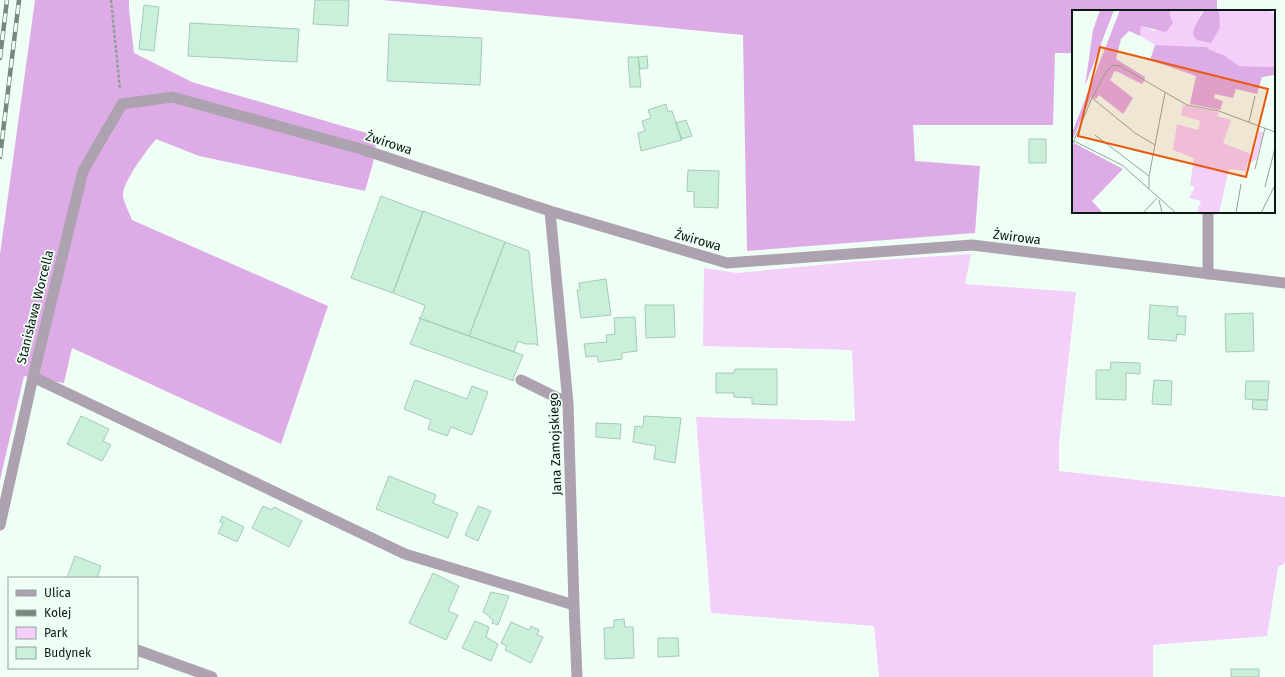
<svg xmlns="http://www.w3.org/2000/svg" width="1285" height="677" font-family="'Fira Sans',sans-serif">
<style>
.green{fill:#f3cffa}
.forest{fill:#ddace7}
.building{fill:#caf0db;stroke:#a5cab6}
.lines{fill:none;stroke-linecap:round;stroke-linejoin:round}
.path{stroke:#8e9d95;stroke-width:2.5;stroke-dasharray:3 2;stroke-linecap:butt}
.service{stroke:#ada2af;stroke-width:11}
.minor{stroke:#ada2af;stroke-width:11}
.rail-casing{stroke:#78877f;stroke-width:4.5}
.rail{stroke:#f0fff6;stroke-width:3;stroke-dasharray:9;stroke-linecap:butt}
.labels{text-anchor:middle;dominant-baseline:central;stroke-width:3.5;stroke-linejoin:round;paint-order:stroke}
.street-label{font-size:13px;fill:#0b1912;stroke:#f0fff6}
.inset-road{fill:none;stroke:#94a39b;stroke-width:1}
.view{fill:#e8590c;fill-opacity:0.15;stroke:#e8590c;stroke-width:2}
.inset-edge{fill:none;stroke:#0b1912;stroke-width:2}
</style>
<rect width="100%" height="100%" fill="#f0fff6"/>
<path class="green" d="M971 254 965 284 1076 292 1059 443V471L1285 497V563L1278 567 1267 636 1153 645V677H879L874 626 711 613 696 417 855 421 852 350 703 346 704 268 737 273 851 262Z"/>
<path class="forest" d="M35 0H129V9L134 53 192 82 377 136 373 163 365 191 199 156 156 139C147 150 122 182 123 196 124 203 129 212 132 220L328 306 281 444 72 348 64 383 24 376 0 480V254Z
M382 0H1217V11H1073V53H1055L1053 125H913L915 161 980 166 975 233 747 251 743 35Z"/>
<path class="building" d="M315 0H349L348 26 313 24Z
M144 5 159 7 154 51 139 49Z
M190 23 299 29 297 62 188 56Z
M389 34 482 38 480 85 387 81Z
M647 56 648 68 640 69 638 57Z
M628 57H638L641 87H630Z
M666 104 668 112 672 111 682 140 641 151 638 133 645 131 642 121 651 118 648 110Z
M686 120 692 136 681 139 676 123Z
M1029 139H1046V163H1029Z
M688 170 719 171 718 208 694 207V192L687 191Z
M381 196 423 212 393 293 351 278Z
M423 211 505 242 469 336 419 318 421 317 425 306 424 305 393 293Z
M505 242 529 251 538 346 536 344H526L518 341 514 352 469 336Z
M606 279 611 315 581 318 577 290H580L579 283Z
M645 305H674L675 337 646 338Z
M1150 305 1178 307 1177 316H1186L1185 335 1177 334 1176 341 1148 339Z
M1253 313 1254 351 1226 352 1225 314Z
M635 317 637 351 622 353V359L598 362 597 356 586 357 584 344 607 342 606 335 615 334 614 318Z
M419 318 523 355 513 379 514 381 410 344 420 320Z
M1111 362 1140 363V374L1126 373V400L1096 399V370H1110Z
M735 369H777V405L752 404V398L734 397V393H716V373H734Z
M415 380 467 399 472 386 488 392 472 435 451 427 447 436 428 429 431 420 404 409Z
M1154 380 1172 381 1171 405 1152 404Z
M1246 381H1269L1268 400 1245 399Z
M1253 400H1267V410L1252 409Z
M81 416 109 429 103 441 111 445 102 461 67 444Z
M644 416 681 418 675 463 654 459 656 446 633 442 635 426 643 427Z
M596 423 621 424 620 439 596 437Z
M389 476 436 495 433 503 458 513 448 538 376 509Z
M263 506 272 510 274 507 302 521 289 547 252 528Z
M478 506 491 511 478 541 465 535Z
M222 516 244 527 237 542 218 533 223 523 220 522Z
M75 556 101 566 97 578H67Z
M433 573 459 586 448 611 458 615 446 640 409 623Z
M491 592 509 596 498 625 492 623 493 620 489 617V616L483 612Z
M624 619 625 627H633L634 658 605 659 604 628 614 627V620Z
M475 621 489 627 486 637 498 644 491 661 462 648Z
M511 622 529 630 531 626 539 630 537 635 543 637 531 663 505 650 507 646 501 643Z
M658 638H678L679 656 658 657Z
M1231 669H1259V677H1231Z"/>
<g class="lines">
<path class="path" d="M111 0 120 89"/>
<path class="service" d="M1208 212V274
M137 650 212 677"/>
<path class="minor" d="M550 211 568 403 574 605 577 677
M33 377 405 554 574 605
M521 380 568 403
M0 525 33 377 83 171 122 104 172 97 361 149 550 211 727 263 972 245 1285 283"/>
<defs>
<path id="rail" d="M0 58 7 0
M0 157 19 0"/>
</defs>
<use href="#rail" class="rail-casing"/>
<use href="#rail" class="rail"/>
</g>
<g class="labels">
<g class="street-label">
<text transform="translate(389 143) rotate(18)">Żwirowa</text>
<text transform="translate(1017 237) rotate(7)">Żwirowa</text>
<text transform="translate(698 240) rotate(16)">Żwirowa</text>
<text transform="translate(35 307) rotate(-76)">Stanisława Worcella</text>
<text transform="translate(555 444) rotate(-92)">Jana Zamojskiego</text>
</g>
</g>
<g transform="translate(1072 10)">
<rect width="203" height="203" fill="#f0fff6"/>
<path d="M99 0H132L127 6 147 3V0H193L203 3V57L167 56 152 45 138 40 135 37 83 35 68 26 69 16 83 21 98 6ZM111 95 147 102 145 106 159 110 151 133 181 145 187 121 192 122 184 150 176 153 173 161 157 159 147 203 125 202 129 191 117 188 123 177 118 175 122 148 101 140 105 114 126 120 128 111 109 105Z" fill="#f3cffa"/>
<path d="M28 0H42L13 76 21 20ZM48 0H99L98 6 101 13 94 22 69 16 68 26 57 21 49 29 44 49 73 67 72 71 70 74 44 61 42 62 38 70 61 88 51 104 27 85 24 89 19 87 0 131V123ZM132 0H147L148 18 139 33 125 30 121 25 122 18ZM83 35 135 37 138 40 152 45 167 56 203 57V65L190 67 185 84 164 79 161 88 143 84 142 88 151 91 148 100 118 94 124 66 78 50ZM2 133 51 159 20 191 31 203H0V139Z" fill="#ddace7"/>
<path class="inset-road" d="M93 83 77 166V179L104 203M20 88 63 123 83 135M177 112 183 86M23 125 77 166M2 131 50 155 77 179M0 135 20 88 34 62 41 55 48 56 115 95 147 101 203 122M183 159 193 118M193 177 203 138M87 190 90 203M71 203 85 188M164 203 169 174M189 203 203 175"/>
<path class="view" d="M28 37 196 79 174 167 6 126Z"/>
<rect width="203" height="203" class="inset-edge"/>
</g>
<rect x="8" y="577" width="130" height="92" fill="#f0fff6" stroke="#94a39b"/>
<rect x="16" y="590" width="20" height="6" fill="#ada2af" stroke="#94a39b"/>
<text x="44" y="597" font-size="12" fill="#0b1912">Ulica</text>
<rect x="16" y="610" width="20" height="6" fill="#78877f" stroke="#94a39b"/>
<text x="44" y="617" font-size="12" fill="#0b1912">Kolej</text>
<rect x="16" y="627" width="20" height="12" fill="#f3cffa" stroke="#94a39b"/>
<text x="44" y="637" font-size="12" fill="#0b1912">Park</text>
<rect x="16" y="647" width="20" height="12" fill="#caf0db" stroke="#94a39b"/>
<text x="44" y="657" font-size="12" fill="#0b1912">Budynek</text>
</svg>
